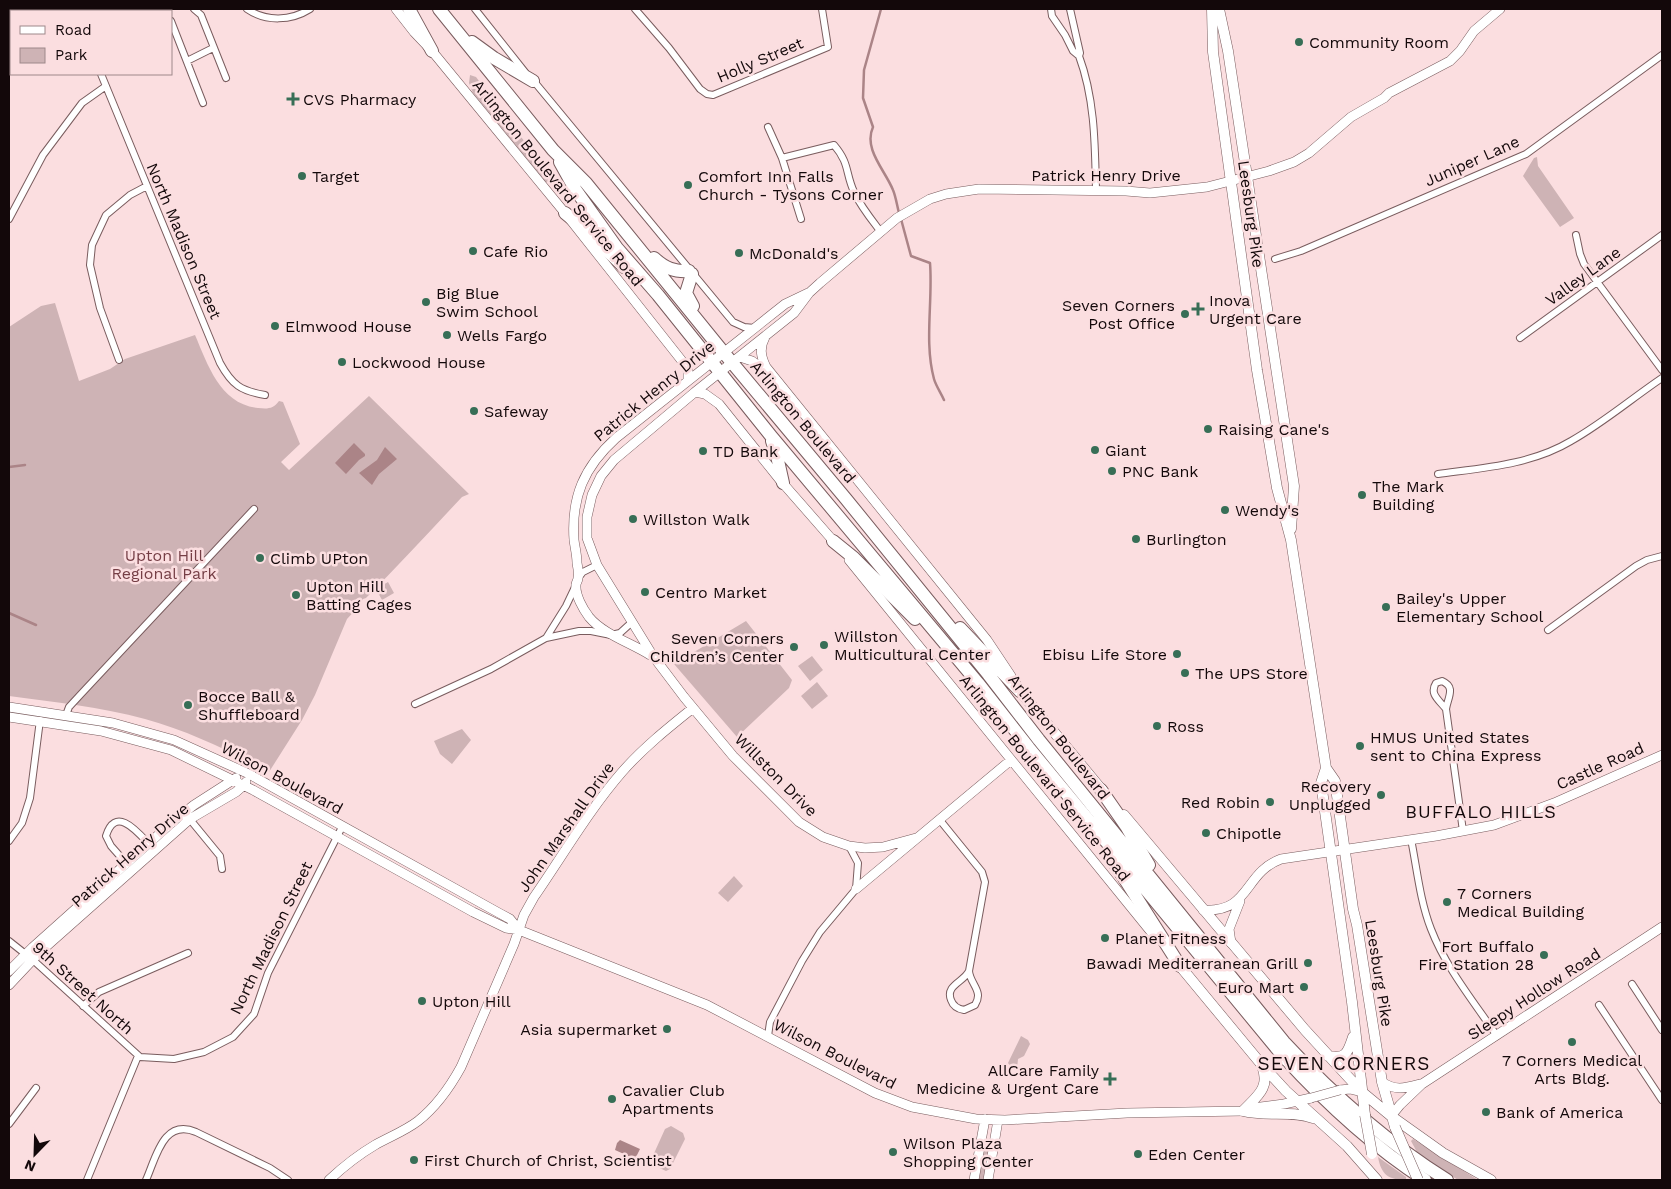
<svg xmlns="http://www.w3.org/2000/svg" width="1671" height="1189" font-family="'Work Sans',sans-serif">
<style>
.green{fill:#ceb3b5}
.water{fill:#ab8487}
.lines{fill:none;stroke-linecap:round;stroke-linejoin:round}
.stream{stroke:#ab8487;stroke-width:2.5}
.street-casing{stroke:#795c5e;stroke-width:8}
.secondary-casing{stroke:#795c5e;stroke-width:10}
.primary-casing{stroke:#795c5e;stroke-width:11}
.highway-casing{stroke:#795c5e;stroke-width:14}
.street{stroke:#fff;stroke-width:6}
.secondary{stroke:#fff;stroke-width:9}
.primary{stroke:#fff;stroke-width:10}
.highway{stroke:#fff;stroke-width:12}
.secondary-bridge-casing{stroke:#795c5e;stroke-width:10;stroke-linecap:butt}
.primary-bridge-casing{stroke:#795c5e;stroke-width:11;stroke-linecap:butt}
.secondary-bridge{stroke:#fff;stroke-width:9}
.primary-bridge{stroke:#fff;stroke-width:10}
.poi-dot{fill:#376e56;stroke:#fbdee0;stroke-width:2}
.labels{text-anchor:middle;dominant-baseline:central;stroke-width:5;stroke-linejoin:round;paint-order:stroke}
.poi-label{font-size:16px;fill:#13080a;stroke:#fbdee0;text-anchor:start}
.street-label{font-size:16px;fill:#13080a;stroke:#fbdee0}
.park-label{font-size:16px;fill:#753e45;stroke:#fbdee0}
.neighbourhood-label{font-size:18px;letter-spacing:1px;fill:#13080a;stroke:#fbdee0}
.quarter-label{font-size:19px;letter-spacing:1px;fill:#13080a;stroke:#fbdee0}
</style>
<rect width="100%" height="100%" fill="#fbdee0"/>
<path class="green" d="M470 75 476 77 546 170 550 177V182H546L544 181 473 93 469 83Z
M1537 157 1538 166 1574 218 1560 227 1523 176 1534 158Z
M55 303 79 381 110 369 125 359 195 335C208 365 220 404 258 408 268 409 273 409 279 401L283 402 300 444 281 462 289 470 369 396 469 494 462 497C430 531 399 565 366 598L363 599 359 606 347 619 315 695 302 720 269 772C229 751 189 731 145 719 101 707 54 702 9 696V327L41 306Z
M388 582 394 593 382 600 376 589Z
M746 621 792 680 789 688 737 737 674 664Z
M812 656 823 670 810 681 798 666Z
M817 682 828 696 812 709 801 696Z
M462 729 471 740 452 764 440 754 434 741Z
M734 876 743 886 728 902 718 893Z
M1021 1036 1028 1040 1030 1044 1024 1056 1018 1059 1017 1069 1011 1067 1008 1063Z
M671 1126 683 1133 685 1139 670 1169 666 1171 653 1165 651 1160 665 1129Z
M988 1139 991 1141 984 1180H978L986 1140Z
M1413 1139 1478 1180H1458L1418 1154 1411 1141Z
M1378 1157 1406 1177V1180C1388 1180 1381 1174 1378 1157Z"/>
<path class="water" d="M354 443 365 454V456L359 460 346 474 335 463Z
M385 447 397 459 379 474 372 485 359 473 377 460Z
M620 1140 640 1149 635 1159 615 1150 617 1143Z"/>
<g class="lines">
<path class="stream" d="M881 9 864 70 863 98 873 127C863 149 885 170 893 190 896 197 897 206 899 213
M901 219 911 256 930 263C933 301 924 342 934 379 936 386 941 393 944 400
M9 467 25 465
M9 613 36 625"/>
<defs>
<path id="street" d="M76 9 77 11
M166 9 167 11
M194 9 201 15 226 78
M247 9C266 22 291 21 310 9
M475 9 525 72
M635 9 669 48 700 89 707 94 713 95 828 47 822 9
M1051 9 1052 16 1065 35 1073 51 1079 56
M1070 9 1080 53 1079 56C1095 99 1095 145 1096 191
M171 21 203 103
M187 61 213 48
M101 74 220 363C232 385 241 391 265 395
M532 79 733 322 744 327 755 328
M768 127 782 158 801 219
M782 158 834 145C850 164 845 172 854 192 861 207 871 219 881 232
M9 219 43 155 82 103 106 86
M1576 235 1580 254 1584 264 1662 370
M1275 259 1301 251 1526 154 1662 55
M1520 338 1662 235
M119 360 100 308 90 265 92 245 106 215 130 195 147 186
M1438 474C1482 468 1531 465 1571 441 1603 423 1631 399 1662 378
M578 578 583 572 597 565
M1548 630 1636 566 1647 560 1662 556
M546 638 566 606 576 585
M1442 681C1456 687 1448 697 1446 709 1439 700 1429 694 1436 683Z
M415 704 491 669 546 638 579 631H591L611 635 620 633 631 623
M1446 709 1463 831
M66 715 69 707 81 694 254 509
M188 817 220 856 222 869
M939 819 982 872 985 882 969 971C970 984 984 991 975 1005L964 1010C958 1009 953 1006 951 1000 945 985 964 982 969 971
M1411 839C1417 869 1420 901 1431 929 1446 968 1474 1002 1497 1036
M9 841 22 823 30 798 40 720
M126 863 111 846 106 836C115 806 136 830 148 843
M9 941 33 960 140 1057 174 1059 204 1052 233 1037 254 1014 268 973 342 827
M1632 984 1662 1030
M1599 1005 1662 1100
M83 1006 99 992 188 953
M768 1036 770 1022 802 961 820 932 856 889 858 863 849 846
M9 1124 36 1088
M87 1180 138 1056
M146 1180C156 1158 163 1118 196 1132L270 1168 288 1180"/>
<path id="secondary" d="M396 9 414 32 432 51 565 213 686 366 688 371V380
M765 337C759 348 761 357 766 367L987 640 1011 676
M740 357 752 361 768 372
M695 392 705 394 719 404 780 480 836 544
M849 560 1156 938
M650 655C631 643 603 634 589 617 583 609 575 595 576 585 576 582 578 581 578 578 579 573 578 568 577 563 577 555 575 548 574 540 571 497 584 467 616 438L785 304 808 293
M9 707 113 723 174 740 249 774 499 913 510 919 519 930
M9 717 101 731 171 750 253 790 473 912 506 928 519 930 707 1005 875 1093 912 1107 976 1119 1005 1120 1127 1113 1243 1111 1253 1108 1284 1104 1311 1098
M916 838 883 847 865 848 849 846 823 837 799 822 733 756 684 697 653 656 597 565 587 538V517L592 495 601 476 614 460 695 392 794 313 809 293 820 283 897 218 930 199 946 194 979 189 1126 191 1150 193 1207 187 1269 171 1294 162 1309 153 1351 117 1384 98 1389 93 1450 61 1460 51 1474 31 1500 9
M856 889 1011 760
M1203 910C1251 913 1243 873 1281 859L1436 836 1494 825 1554 803 1662 755
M1231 943 1229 929 1240 901
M9 971 33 947 176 819 194 805 236 778
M9 985 40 952 190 819 236 792 244 785 246 782
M1382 1082C1395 1091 1405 1088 1420 1084
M1340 1090 1350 1089 1362 1092
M1391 1116 1400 1105 1422 1084 1662 927
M329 1180C343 1167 358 1155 375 1145 389 1137 405 1131 418 1121 437 1106 450 1087 461 1067L514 944 524 915 534 897C563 855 589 810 622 772 643 748 668 728 693 708
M974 1180 985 1119
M988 1180 998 1120"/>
<path id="primary" d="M1212 9 1213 52 1257 370 1277 488 1291 540 1326 768 1335 781 1353 909 1357 925 1382 1082 1395 1127
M1219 9 1228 51 1294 486 1291 529
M1020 691 1106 795
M1326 768 1321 783 1352 1002 1365 1115
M1124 815 1305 1030 1362 1092 1391 1116 1443 1153 1491 1180
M1180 966 1262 1065 1286 1091 1347 1146 1377 1180
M1328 1056C1346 1060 1348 1052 1353 1037
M1262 1066C1271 1088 1256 1097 1243 1111 1266 1117 1291 1110 1313 1118"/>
<path id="highway" d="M409 9 432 51
M439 9 553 150 586 183 724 353 846 499 988 674 1039 740 1284 1042C1333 1095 1386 1142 1447 1180
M472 42 494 58 533 81
M560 162 575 189 617 248 658 295 771 436 978 683 1029 748 1283 1056C1326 1103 1372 1146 1425 1180
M565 213 587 231 624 267
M654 258C665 268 674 272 689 271
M692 274 686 293 693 306
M772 441 777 456 783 483
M833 541 854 558 915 619
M960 628 1020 691
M1101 790 1126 826 1149 865
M1112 859 1180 966"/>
</defs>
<use href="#street" class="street-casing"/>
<use href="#secondary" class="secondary-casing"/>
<use href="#primary" class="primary-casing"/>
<use href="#highway" class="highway-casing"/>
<use href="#street" class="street"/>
<use href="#secondary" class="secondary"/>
<use href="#primary" class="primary"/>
<use href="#highway" class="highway"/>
<defs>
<path id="secondary-bridge" d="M1311 1098 1340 1090"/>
<path id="primary-bridge" d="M1365 1115 1372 1154
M1395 1127 1418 1180"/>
</defs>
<use href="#secondary-bridge" class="secondary-bridge-casing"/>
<use href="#primary-bridge" class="primary-bridge-casing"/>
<use href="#secondary-bridge" class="secondary-bridge"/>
<use href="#primary-bridge" class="primary-bridge"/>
</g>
<g class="poi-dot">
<circle cx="1299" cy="42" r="5"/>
<path d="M290.5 91.5h5v5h5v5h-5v5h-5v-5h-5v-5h5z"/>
<circle cx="302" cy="176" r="5"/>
<circle cx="688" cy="185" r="5"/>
<circle cx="473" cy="251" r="5"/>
<circle cx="739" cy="253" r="5"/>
<circle cx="426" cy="302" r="5"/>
<path d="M1195.5 301.5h5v5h5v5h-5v5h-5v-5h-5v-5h5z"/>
<circle cx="1185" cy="314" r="5"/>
<circle cx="275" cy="326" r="5"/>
<circle cx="447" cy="335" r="5"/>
<circle cx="342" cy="362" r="5"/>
<circle cx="474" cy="411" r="5"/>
<circle cx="1208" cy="429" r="5"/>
<circle cx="1095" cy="450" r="5"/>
<circle cx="703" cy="451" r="5"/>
<circle cx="1112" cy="471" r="5"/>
<circle cx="1362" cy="495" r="5"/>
<circle cx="1225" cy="510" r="5"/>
<circle cx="633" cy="519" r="5"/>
<circle cx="1136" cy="539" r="5"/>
<circle cx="260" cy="558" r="5"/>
<circle cx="645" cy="592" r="5"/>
<circle cx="296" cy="595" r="5"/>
<circle cx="1386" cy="607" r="5"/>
<circle cx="824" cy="645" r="5"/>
<circle cx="794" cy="647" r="5"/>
<circle cx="1177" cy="654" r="5"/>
<circle cx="1185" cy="673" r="5"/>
<circle cx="188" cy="705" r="5"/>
<circle cx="1157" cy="726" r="5"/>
<circle cx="1360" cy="746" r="5"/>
<circle cx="1381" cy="795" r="5"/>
<circle cx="1270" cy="802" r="5"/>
<circle cx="1206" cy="833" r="5"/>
<circle cx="1447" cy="902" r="5"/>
<circle cx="1105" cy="938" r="5"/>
<circle cx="1544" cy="955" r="5"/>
<circle cx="1308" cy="963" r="5"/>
<circle cx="1304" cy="987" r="5"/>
<circle cx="422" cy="1001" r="5"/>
<circle cx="667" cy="1029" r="5"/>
<circle cx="1572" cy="1042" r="5"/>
<path d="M1107.5 1071.5h5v5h5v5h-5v5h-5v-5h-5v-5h5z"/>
<circle cx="612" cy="1099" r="5"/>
<circle cx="1486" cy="1112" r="5"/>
<circle cx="893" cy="1152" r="5"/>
<circle cx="1138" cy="1154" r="5"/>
<circle cx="414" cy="1160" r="5"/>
</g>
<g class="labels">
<g class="poi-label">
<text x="1309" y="42">Community Room</text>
<text x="303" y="99">CVS Pharmacy</text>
<text x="312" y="176">Target</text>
<text x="698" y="176">Comfort Inn Falls<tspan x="698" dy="18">Church - Tysons Corner</tspan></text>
<text x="483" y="251">Cafe Rio</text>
<text x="749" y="253">McDonald's</text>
<text x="436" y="293">Big Blue<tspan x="436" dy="18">Swim School</tspan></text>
<text x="1209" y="300">Inova<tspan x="1209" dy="18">Urgent Care</tspan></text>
<text x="1175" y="305" text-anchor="end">Seven Corners<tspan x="1175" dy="18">Post Office</tspan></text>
<text x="285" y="326">Elmwood House</text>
<text x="457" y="335">Wells Fargo</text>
<text x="352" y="362">Lockwood House</text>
<text x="484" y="411">Safeway</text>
<text x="1218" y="429">Raising Cane's</text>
<text x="1105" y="450">Giant</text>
<text x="713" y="451">TD Bank</text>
<text x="1122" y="471">PNC Bank</text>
<text x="1372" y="486">The Mark<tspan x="1372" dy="18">Building</tspan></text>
<text x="1235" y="510">Wendy's</text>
<text x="643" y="519">Willston Walk</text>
<text x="1146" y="539">Burlington</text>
<text x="270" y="558">Climb UPton</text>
<text x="306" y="586">Upton Hill<tspan x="306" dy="18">Batting Cages</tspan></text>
<text x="655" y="592">Centro Market</text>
<text x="1396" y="598">Bailey's Upper<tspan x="1396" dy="18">Elementary School</tspan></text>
<text x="834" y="636">Willston<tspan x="834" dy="18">Multicultural Center</tspan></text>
<text x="784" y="638" text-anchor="end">Seven Corners<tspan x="784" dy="18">Children’s Center</tspan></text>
<text x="1167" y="654" text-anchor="end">Ebisu Life Store</text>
<text x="1195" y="673">The UPS Store</text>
<text x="198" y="696">Bocce Ball &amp;<tspan x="198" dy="18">Shuffleboard</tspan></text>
<text x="1167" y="726">Ross</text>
<text x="1370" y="737">HMUS United States<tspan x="1370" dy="18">sent to China Express</tspan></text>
<text x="1371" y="786" text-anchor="end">Recovery<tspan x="1371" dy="18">Unplugged</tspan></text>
<text x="1260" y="802" text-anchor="end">Red Robin</text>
<text x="1216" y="833">Chipotle</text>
<text x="1457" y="893">7 Corners<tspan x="1457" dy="18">Medical Building</tspan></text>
<text x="1115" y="938">Planet Fitness</text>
<text x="1534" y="946" text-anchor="end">Fort Buffalo<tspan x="1534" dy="18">Fire Station 28</tspan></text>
<text x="1298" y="963" text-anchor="end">Bawadi Mediterranean Grill</text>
<text x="1294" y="987" text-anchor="end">Euro Mart</text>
<text x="432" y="1001">Upton Hill</text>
<text x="657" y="1029" text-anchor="end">Asia supermarket</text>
<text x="1572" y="1060" text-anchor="middle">7 Corners Medical<tspan x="1572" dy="18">Arts Bldg.</tspan></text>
<text x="1099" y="1070" text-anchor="end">AllCare Family<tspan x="1099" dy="18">Medicine &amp; Urgent Care</tspan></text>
<text x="622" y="1090">Cavalier Club<tspan x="622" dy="18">Apartments</tspan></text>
<text x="1496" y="1112">Bank of America</text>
<text x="903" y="1143">Wilson Plaza<tspan x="903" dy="18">Shopping Center</tspan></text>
<text x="1148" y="1154">Eden Center</text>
<text x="424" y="1160">First Church of Christ, Scientist</text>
</g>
<g class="street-label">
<text transform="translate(760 60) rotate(-23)">Holly Street</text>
<text transform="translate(1472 161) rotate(-24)">Juniper Lane</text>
<text x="1106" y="175">Patrick Henry Drive</text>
<text transform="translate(558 183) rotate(51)">Arlington Boulevard Service Road</text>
<text transform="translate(1251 214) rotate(82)">Leesburg Pike</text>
<text transform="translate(184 241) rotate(67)">North Madison Street</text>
<text transform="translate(1583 276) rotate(-36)">Valley Lane</text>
<text transform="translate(654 391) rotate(-39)">Patrick Henry Drive</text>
<text transform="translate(803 422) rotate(50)">Arlington Boulevard</text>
<text transform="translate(1059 737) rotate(52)">Arlington Boulevard</text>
<text transform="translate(1600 766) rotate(-24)">Castle Road</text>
<text transform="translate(776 775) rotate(45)">Willston Drive</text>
<text transform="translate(282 778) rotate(28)">Wilson Boulevard</text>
<text transform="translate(1045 778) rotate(51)">Arlington Boulevard Service Road</text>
<text transform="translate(566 827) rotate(-55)">John Marshall Drive</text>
<text transform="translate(130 855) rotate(-41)">Patrick Henry Drive</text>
<text transform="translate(271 938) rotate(-64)">North Madison Street</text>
<text transform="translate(1379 973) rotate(81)">Leesburg Pike</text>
<text transform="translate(83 988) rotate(42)">9th Street North</text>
<text transform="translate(1534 994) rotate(-33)">Sleepy Hollow Road</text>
<text transform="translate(835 1054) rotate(27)">Wilson Boulevard</text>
</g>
<g class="park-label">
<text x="164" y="555">Upton Hill<tspan x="164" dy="18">Regional Park</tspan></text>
</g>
<g class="neighbourhood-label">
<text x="1481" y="811">BUFFALO HILLS</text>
</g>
<g class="quarter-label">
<text x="1344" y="1063">SEVEN CORNERS</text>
</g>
</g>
<rect width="1671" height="1189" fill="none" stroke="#13080a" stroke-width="20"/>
<rect x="10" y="10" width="162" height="65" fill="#fbdee0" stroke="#9e888a"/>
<rect x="20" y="26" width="25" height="8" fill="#ffffff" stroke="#9e888a"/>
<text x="55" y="35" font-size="15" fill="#13080a">Road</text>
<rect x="20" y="48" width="25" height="15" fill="#ceb3b5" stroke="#9e888a"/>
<text x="55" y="60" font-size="15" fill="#13080a">Park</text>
<g transform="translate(35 1154) rotate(203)" stroke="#fbdee0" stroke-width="4" paint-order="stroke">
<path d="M0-4L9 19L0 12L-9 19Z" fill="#13080a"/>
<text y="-8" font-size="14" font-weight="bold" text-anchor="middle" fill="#13080a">N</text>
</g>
</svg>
